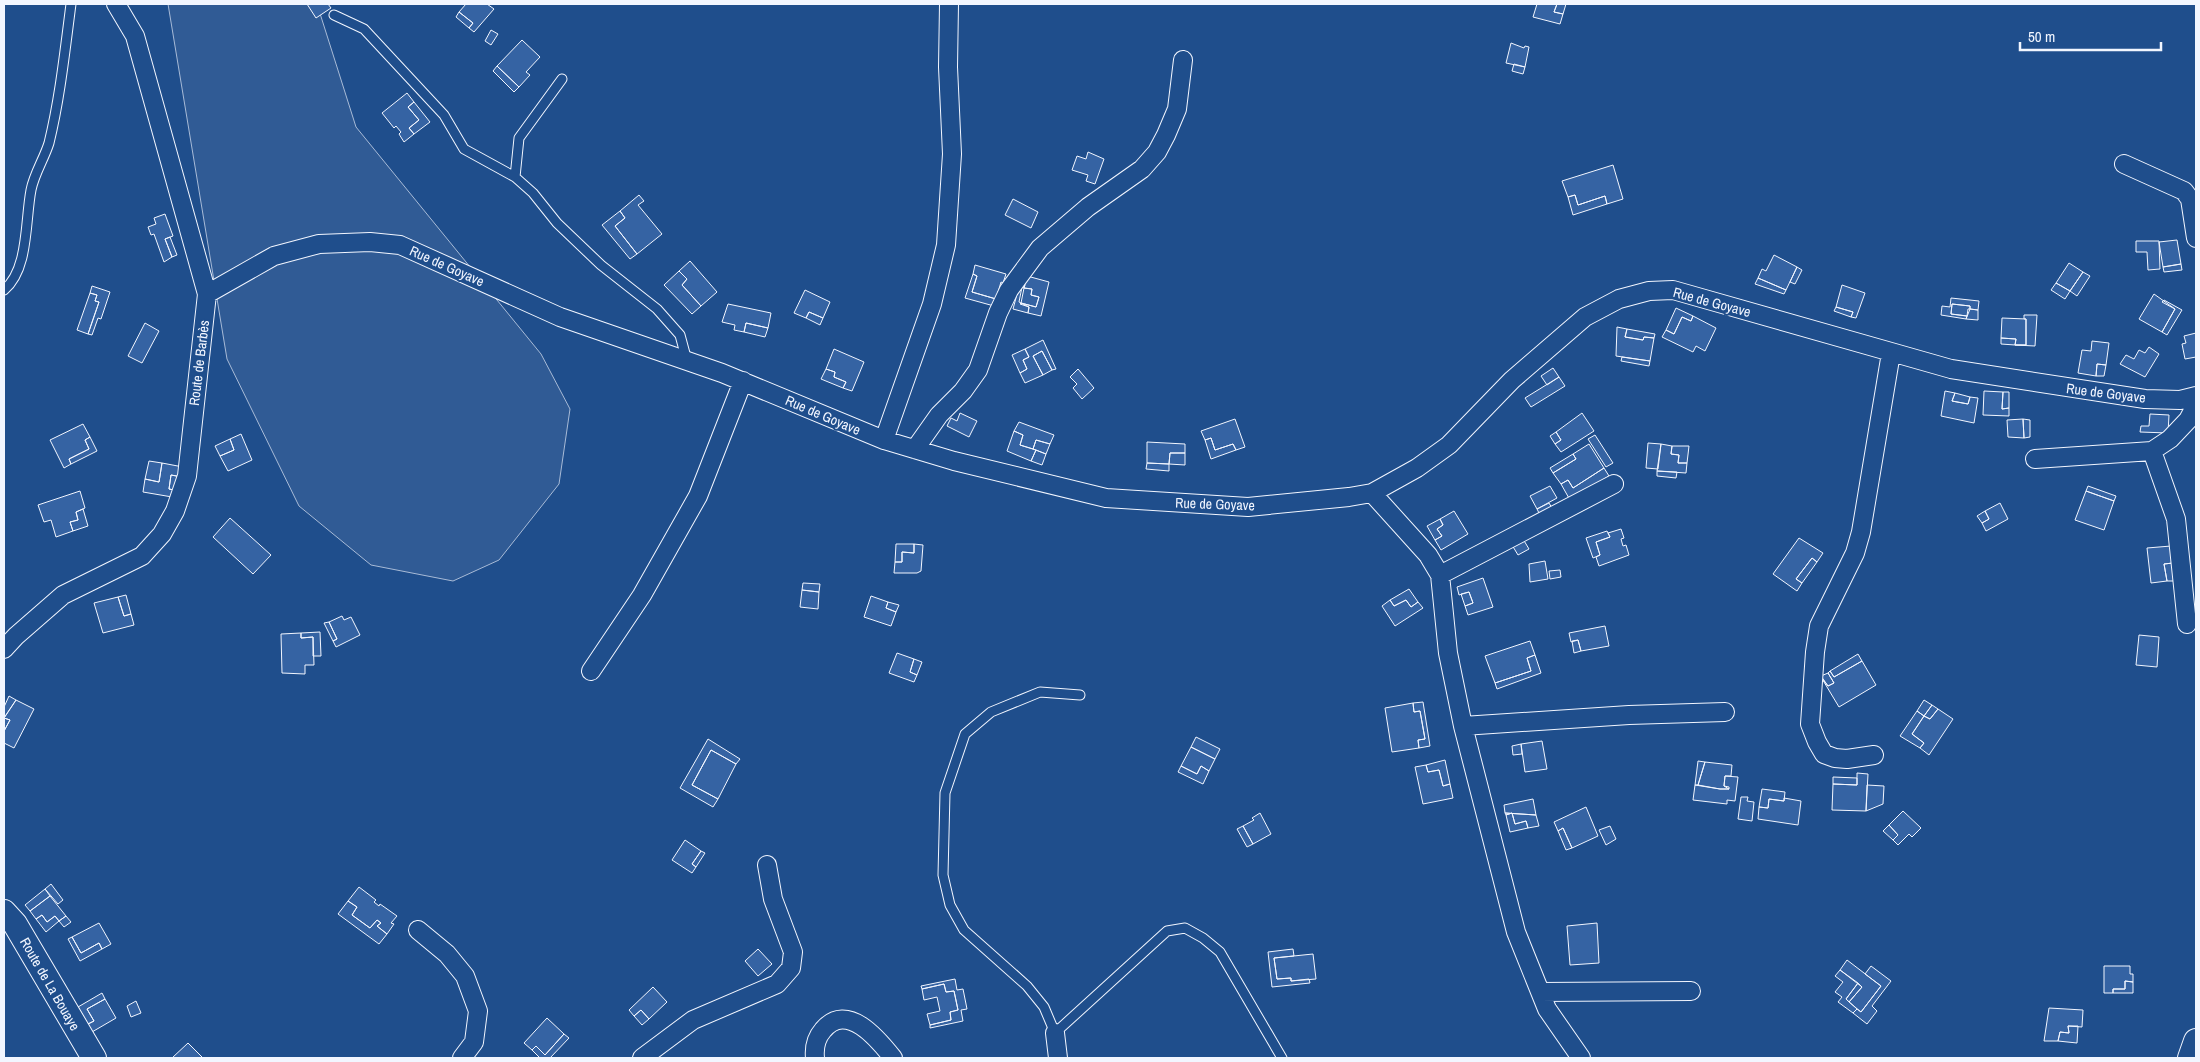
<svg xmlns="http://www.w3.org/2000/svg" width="2200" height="1062" font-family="'Archivo Narrow',sans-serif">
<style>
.built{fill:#305b95;stroke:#a8bbd7}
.building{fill:#3563a3;stroke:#f2f6ff}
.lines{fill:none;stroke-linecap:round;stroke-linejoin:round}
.service-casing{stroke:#f2f6ff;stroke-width:11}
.minor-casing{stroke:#f2f6ff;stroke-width:20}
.secondary-casing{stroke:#f2f6ff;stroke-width:26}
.service{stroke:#1f4e8c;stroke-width:9}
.minor{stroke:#1f4e8c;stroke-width:18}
.secondary{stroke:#1f4e8c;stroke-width:24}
.labels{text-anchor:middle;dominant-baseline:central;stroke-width:4;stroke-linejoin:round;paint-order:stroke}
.street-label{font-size:14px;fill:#f2f6ff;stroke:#1f4e8c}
</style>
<rect width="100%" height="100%" fill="#1f4e8c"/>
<path class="built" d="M168 4H317L356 127 541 354 570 409 559 484 499 560 453 581 371 565 299 506 227 359Z"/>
<path class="building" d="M307 4H328L331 8 316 18Z
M466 4H487L494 9 474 32 469 28 473 23 459 12Z
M1537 4H1557L1554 12 1563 14 1560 24 1533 17Z
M1557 4H1566L1563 14 1554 12Z
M459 12 473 23 469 28 456 17Z
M491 30 498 34 491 45 485 41Z
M522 40 540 57 526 72 530 75 519 87 497 66Z
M1511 43 1524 48 1525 46 1529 47 1525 67 1506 63Z
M1514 64 1525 67 1523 74 1512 71Z
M497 66 519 87 514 92 493 71Z
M407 93 414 102 408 107 419 120 409 128 414 134 404 142 399 134 401 132 396 126 394 128 382 113Z
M414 102 430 122 414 134 409 128 419 120 408 107Z
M1088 152 1104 159 1095 184 1086 181 1088 175 1072 170 1077 156 1086 159Z
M1613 165 1623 199 1607 204 1605 196 1578 205 1575 195 1568 197 1562 181Z
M639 195 644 201 638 205 662 234 637 254 615 226 625 218 620 211Z
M1575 195 1578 205 1605 196 1607 204 1573 215 1568 197Z
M1013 199 1038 212 1031 228 1005 215Z
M620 211 625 218 615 226 637 254 630 259 602 225Z
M165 214 173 236 165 239 172 257 164 262 154 234 151 235 148 227 156 224 154 218Z
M170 237 177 255 172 257 165 239Z
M2177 240 2181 264 2163 267 2159 242Z
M2136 241H2159L2160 269 2148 270 2147 252H2136Z
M1774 255 1797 267 1786 290 1758 278 1762 269 1766 271Z
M690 261 717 292 701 306 682 285 687 279 679 271Z
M2069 263 2083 272 2070 291 2056 283Z
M2181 264 2182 270 2164 272 2163 267Z
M975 265 1006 274 1003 283 1001 282 996 299 972 292 977 276 973 274Z
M1797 267 1802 270 1795 284 1790 282Z
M679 271 687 279 682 285 701 306 692 314 664 285Z
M2083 272 2090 276 2077 296 2070 291Z
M973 274 977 276 972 292 996 299 994 306 965 298Z
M1027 276 1049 282 1041 316 1028 313 1029 307 1020 304 1021 303 1036 307 1039 297 1031 295 1032 289 1024 288Z
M1758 278 1786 290 1784 294 1755 284Z
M1020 283 1025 285 1024 288 1022 287 1019 302 1029 307 1028 313 1013 309Z
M2056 283 2070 291 2065 299 2051 290Z
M1842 285 1865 293 1856 318 1851 317 1853 312 1836 307Z
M92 286 110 292 101 319 98 318 92 335 88 334 99 302 95 301 97 295 90 293Z
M1024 288 1032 289 1031 295 1039 297 1036 307 1021 303Z
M805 290 830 302 823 318 809 312 806 318 794 313Z
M90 293 97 295 95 301 99 302 88 334 77 330Z
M2154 294 2175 309 2162 332 2139 319Z
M1951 298 1979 301 1978 310 1970 309V306L1952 304 1951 314 1967 316 1966 319 1941 315 1942 306 1950 307Z
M2164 300 2182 310 2167 335 2162 332 2175 309 2162 302Z
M728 304 771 313 768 328 746 323 744 332 734 330 735 325 722 322Z
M1952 304 1970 306V309H1968L1967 316 1951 314Z
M1836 307 1853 312 1851 317 1834 311Z
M1676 308 1693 316 1691 321 1682 317 1674 334 1666 330Z
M1970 309 1978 310V320L1966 319Z
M809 312 823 318 820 325 806 318Z
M2024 315H2037L2035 346 2015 345H2026V319H2024Z
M1693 316 1716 328 1705 351 1696 346 1693 352 1662 337 1666 330 1674 334 1682 317 1691 321Z
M2002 318 2026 319V345H2015L2016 339 2001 338Z
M145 323 159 331 142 363 128 356Z
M746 323 768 328 765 337 744 332Z
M1617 327 1627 329 1625 337 1643 340 1644 337 1654 338 1650 361 1616 356Z
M1627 329 1655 334 1654 338 1644 337 1643 340 1625 337Z
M2196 333V357L2185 359 2182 344 2186 343 2184 336Z
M2001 338 2016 339 2015 345 2001 344Z
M1043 340 1056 369 1052 370 1042 351 1033 356 1043 375 1025 383 1020 373 1027 369 1023 360 1029 357 1025 349Z
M2092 341 2109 343 2106 365 2097 364 2096 376 2078 373 2082 350 2091 351Z
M2149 347 2159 354 2145 377 2120 364 2126 355 2134 359 2139 350 2145 353Z
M834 349 864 362 852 391 843 388 846 382 834 377 835 372 826 369Z
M1025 349 1029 357 1023 360 1027 369 1020 373 1012 355Z
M1042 351 1052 370 1043 375 1033 356Z
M1622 357 1650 361 1649 366 1621 361Z
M2097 364 2106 365 2104 376H2096Z
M1553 368 1559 377 1547 385 1541 376Z
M826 369 835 372 834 377 846 382 843 388 821 379Z
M1078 369 1094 388 1082 399 1073 388 1077 384 1070 377Z
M1559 377 1565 386 1531 407 1525 398Z
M1945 391 1955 393 1952 401 1968 404 1970 397 1978 398 1974 423 1941 416Z
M1984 391 2003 392 2002 409 2009 408V416L1983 415Z
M2003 392H2009V408L2002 409Z
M1955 393 1970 397 1968 404 1952 401Z
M960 413 977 421 969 437 947 426 951 418 957 421Z
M1582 413 1594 431 1561 452 1555 444 1561 440 1556 432Z
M2150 414 2169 415 2168 433 2140 432 2141 426H2149Z
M1235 419 1245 447 1236 450 1233 444 1215 450 1211 438 1205 440 1201 431Z
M2023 419 2030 420V437L2024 438Z
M2023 419 2024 438 2008 437 2007 420Z
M1019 422 1054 435 1050 444 1036 440 1033 449 1020 445 1023 435 1014 431Z
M83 424 90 437 85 440 89 449 69 459 71 464 64 468 50 440Z
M1014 431 1023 435 1020 445 1036 450 1031 461 1007 451Z
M1556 432 1561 440 1555 444 1550 436Z
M241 434 252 460 228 471 220 456 234 450 230 439Z
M1595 435 1613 463 1606 467 1588 439Z
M90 437 97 451 71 464 69 459 89 449 85 440Z
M1211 438 1215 450 1233 444 1236 450 1211 459 1205 440Z
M230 439 234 450 220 456 215 446Z
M1036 440 1050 444 1046 454 1033 449Z
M1147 442 1185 444V453H1170L1169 464 1147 463Z
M1648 443 1661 444 1658 469 1646 468Z
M1589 444 1604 468 1573 488 1568 480 1561 484 1553 473 1576 459 1573 454Z
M1661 444 1672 446 1671 454 1679 455 1678 463H1687L1686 473 1657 471Z
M1672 446H1689L1687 463H1678L1679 455 1671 454Z
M1036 450 1046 454 1042 465 1031 461Z
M1170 453H1185V465L1169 464Z
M1573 454 1576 459 1553 473 1550 468Z
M149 461 162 463 159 482 145 479Z
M162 463 183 467 182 477 171 475 169 489 179 491 178 498 143 492 145 479 159 482Z
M1147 463 1169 464V471L1146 469Z
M1604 468 1609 476 1570 500 1561 484 1568 480 1573 488Z
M1657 471 1677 472 1676 478 1657 476Z
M171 475 182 477 179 491 169 489Z
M1550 486 1557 498 1537 509 1530 496Z
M2088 486 2116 496 2114 501 2086 491Z
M80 491 85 508 76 512 78 520 70 522 73 531 56 537 51 520 44 522 38 505Z
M2086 491 2114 501 2104 530 2075 520Z
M1549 503 1552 508 1540 515 1537 509Z
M2000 503 2008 519 1986 531 1982 523 1989 519 1985 511Z
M83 509 88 526 73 531 70 522 78 520 76 512Z
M1454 511 1468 534 1441 550 1435 540 1442 536 1437 529 1443 525 1440 519Z
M1985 511 1989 519 1982 523 1977 516Z
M230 518 271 555 253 574 213 537Z
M1440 519 1443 525 1437 529 1442 536 1435 540 1427 526Z
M1621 529 1624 538 1621 539 1623 546 1626 545 1629 555 1599 566 1596 557 1600 555 1596 542 1610 537 1608 533Z
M1607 531 1610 537 1596 542 1600 555 1593 558 1586 538Z
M1799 538 1823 553 1817 562 1812 558 1796 579 1802 583 1797 591 1773 574Z
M1523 539 1529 549 1518 555 1512 545Z
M896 544H914V553L902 552V562H895Z
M914 544 923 545 921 571 917 573H894L895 562H902V552L914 553Z
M2171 546 2173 563 2164 564 2167 581 2151 583 2147 548Z
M1812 558 1817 562 1802 583 1796 579Z
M1545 561 1548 579 1530 582 1529 564Z
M2173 563 2175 581H2167L2164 564Z
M1560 570 1561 577 1550 579 1549 571Z
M1483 578 1493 607 1468 615 1465 606 1473 603 1469 592 1459 595 1457 587Z
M803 583 820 584 819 592 802 590Z
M1409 589 1418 602 1411 607 1406 600 1394 606 1390 600Z
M802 590 819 592 818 609 800 607Z
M1469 592 1473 603 1465 606 1461 594Z
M126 595 131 614 124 616 118 597Z
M871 596 888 602 886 608 896 612 891 626 864 617Z
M118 597 124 616 131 614 134 625 103 633 94 603Z
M1390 600 1394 606 1406 600 1411 607 1418 602 1423 608 1395 626 1382 606Z
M888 602 899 605 896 612 886 608Z
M342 616 344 620 351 617 360 635 336 647 333 641 337 639 329 622Z
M329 622 337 639 333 641 324 623Z
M1605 626 1609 646 1581 651 1578 640 1571 642 1569 633Z
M320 632 321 656H313V637L301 638V633Z
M301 633V638L313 637 314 665H305V674L282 673 281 634Z
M2139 635 2159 637 2157 667 2136 665Z
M1578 640 1581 651 1574 653 1572 641Z
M1530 641 1535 655 1527 658 1531 671 1495 683 1485 656Z
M897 653 914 659 910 672 917 675 914 682 889 673Z
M1858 654 1862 661 1834 677 1830 671Z
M1535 655 1541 673 1497 689 1495 683 1531 671 1527 658Z
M914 659 922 662 917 675 910 672Z
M1862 661 1876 685 1839 707 1821 677 1828 686 1834 683 1828 673 1830 671 1834 677Z
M1828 673 1834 683 1828 686 1821 676Z
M9 696 16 700 4 718 10 720 4 731V707Z
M16 700 34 709 14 748 4 743V731L10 720 4 718Z
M1924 700 1932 705 1924 716 1917 711Z
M1423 702 1430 746 1419 748 1418 740 1425 739 1420 711 1414 712 1413 703Z
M1413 703 1414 712 1420 711 1425 739 1418 740 1419 748 1392 752 1385 708Z
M1932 705 1938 709 1930 719 1924 716Z
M1938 709 1953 719 1929 755 1920 748 1924 743 1912 734 1924 716 1930 719Z
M1917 711 1924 716 1912 734 1924 743 1920 748 1900 736Z
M1196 737 1220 749 1215 759 1191 747Z
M708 739 740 759 736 764 711 750 692 785 718 799 713 807 680 788Z
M1542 741 1547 769 1525 772 1521 744Z
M1521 744 1522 754 1513 755 1512 746Z
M1191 747 1215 759 1209 771 1201 766 1197 774 1181 766Z
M711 750 736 764 718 799 692 785Z
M1445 760 1450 784 1443 786 1439 770 1428 772 1426 765Z
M1698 761 1705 762 1698 785H1695Z
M1705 762 1732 765 1731 776H1725L1724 786 1729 789H1720L1698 785Z
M1426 765 1428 772 1439 770 1443 786 1450 784 1453 798 1423 804 1415 767Z
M1181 766 1197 774 1201 766 1209 771 1203 784 1178 772Z
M1857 773 1868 774 1866 811 1832 810 1833 784 1857 785Z
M1725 776 1738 777 1735 801 1727 800V804L1693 800 1695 785 1720 789H1729V787L1724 786Z
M1833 777 1857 778V785L1833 784Z
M1867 785 1884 786 1883 804 1866 811Z
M1762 789 1785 792 1784 801 1769 799 1768 808 1759 807Z
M1741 797H1748L1747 801 1754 802 1752 821 1738 819Z
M1784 798 1801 801 1798 825 1758 819 1759 807 1768 808 1769 799 1784 801Z
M1533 799 1536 815 1505 813 1504 805Z
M1586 807 1598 836 1572 848 1563 828 1558 831 1554 822Z
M1903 811 1921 828 1912 837 1909 834 1898 845 1893 840 1898 835 1889 825Z
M1260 813 1271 834 1253 844 1243 826 1254 820 1252 818Z
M1505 813 1536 815 1539 826 1528 828 1526 821 1515 824 1512 813 1506 815Z
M1512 813 1515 824 1526 821 1528 828 1510 832 1506 815Z
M1889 825 1898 835 1893 840 1883 831Z
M1243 826 1253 844 1247 847 1237 829Z
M1610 826 1616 839 1606 845 1599 830Z
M1563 828 1572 848 1566 850 1558 831Z
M685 840 701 851 692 864 696 867 692 873 672 860Z
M701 851 705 853 696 867 692 864Z
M51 884 63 900 58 904 45 889Z
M359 887 376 900 374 902 379 906 380 904 397 916 391 923 394 924 387 934 377 926 381 923 377 920 370 928 352 915 357 907 348 901Z
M45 889 50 896 30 911 25 905Z
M50 896 66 916 59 921 55 916 47 922 42 915 36 919 30 911Z
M348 901 357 907 352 915 370 928 377 920 381 923 377 926 387 934 379 944 338 914Z
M42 915 47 922 55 916 59 921 46 932 36 919Z
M66 916 71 922 64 927 59 921Z
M99 923 111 944 102 949 99 943 81 953 72 937Z
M1597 923 1599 963 1570 965 1567 926Z
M72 937 81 953 99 943 102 949 80 961 68 939Z
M758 949 772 964 758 976 745 961Z
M1293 949 1294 956 1274 958 1277 979 1291 978V981L1309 979 1310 983 1272 987 1268 952Z
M1313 954 1316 979 1291 981V978L1277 979 1274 958Z
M1847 960 1881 986 1861 1012 1849 1002 1862 987 1840 970Z
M1871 966 1891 981 1872 1006 1877 1011 1867 1024 1853 1013 1857 1009 1861 1012 1881 986 1865 974Z
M2104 966H2130V974H2133V982L2125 981V989H2113V993H2104Z
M1840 970 1858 983 1846 999 1857 1009 1853 1013 1838 1002 1842 997 1835 992 1843 982 1835 976Z
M955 979 957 990 963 989 967 1009 961 1010 963 1021 930 1028V1025L951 1020 950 1012 958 1010 954 991 946 992 944 984 922 989 921 986Z
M2125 981 2133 982V993H2113V989H2125Z
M1858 983 1862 987 1849 1002 1846 999Z
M944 984 946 992 954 991 958 1010 950 1012 951 1020 930 1025 927 1014 940 1011 937 997 924 1000 922 989Z
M653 987 667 1002 649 1019 641 1010 634 1016 629 1010Z
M102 993 105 999 87 1009 94 1021 88 1024 78 1007Z
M105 999 116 1018 92 1032 88 1024 94 1021 87 1009Z
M136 1001 141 1013 131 1017 127 1006Z
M2049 1008 2083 1010 2082 1027 2068 1026 2069 1033 2060 1032 2058 1041H2044Z
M641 1010 649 1019 642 1025 634 1016Z
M547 1018 564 1034 545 1055 536 1046 532 1050 524 1043Z
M2068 1026H2078L2077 1043 2058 1041 2060 1032 2069 1033Z
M564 1034 569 1038 550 1058H540L532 1050 536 1046 545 1055Z
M188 1043 203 1058H172Z"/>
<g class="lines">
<defs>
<path id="service" d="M334 15 364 29 444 115 464 149 515 177
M562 79 519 138 515 177 533 193 557 223 601 265 657 309 680 335 687 361
M4 290C29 269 25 221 31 190 34 174 44 159 49 143 60 98 65 50 71 4
M1080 695 1040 692 991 712 965 734 945 793 943 875 950 905 964 930 1027 986 1044 1007 1055 1033 1167 931 1185 928 1203 938 1220 952 1282 1058"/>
<path id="minor" d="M2124 164 2184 191 2190 199 2196 238
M207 294 274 256 319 244 370 242 400 245 560 317 722 373 884 440 954 461 1106 498 1248 507 1349 497 1372 493 1417 468 1449 445 1512 380 1585 317 1619 299 1649 291 1673 290 1951 369 2145 399 2180 400 2196 396
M884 440 932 304 946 245 952 154 948 67 949 4
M915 449 939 415 963 391 978 370 998 313 1009 290 1040 248 1088 207 1142 169 1157 152 1166 135 1177 109 1183 60
M2152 451 2176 519 2187 624
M2035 459 2152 451 2170 439 2188 420 2196 405
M1372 493 1428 555 1440 575 1448 653 1463 726 1516 932 1547 1009 1581 1058
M1440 575 1614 484
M4 649 16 636 63 595 142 556 162 534 175 511 187 476 207 294 135 36 116 4
M591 671 642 595 698 496 743 381
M1463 726 1629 715 1725 712
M1874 755 1847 759 1835 758 1824 754 1817 742 1810 724 1815 652 1819 626 1855 553 1861 532 1891 353
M418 930 447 954 465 976 478 1011 474 1042 462 1058
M1540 992 1691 991
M1055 1033 1058 1058
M642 1058 693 1020 777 984 791 968 793 952 773 899 767 865
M815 1058C814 1048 816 1038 823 1030 847 1001 878 1039 893 1058"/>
<path id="secondary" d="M4 912 15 924 94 1058
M2190 1058 2196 1041"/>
</defs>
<use href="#service" class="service-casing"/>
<use href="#minor" class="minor-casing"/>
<use href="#secondary" class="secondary-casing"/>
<use href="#service" class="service"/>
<use href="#minor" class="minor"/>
<use href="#secondary" class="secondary"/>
</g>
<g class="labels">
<g class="street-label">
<text transform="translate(447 266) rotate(24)">Rue de Goyave</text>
<text transform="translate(1712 302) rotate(15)">Rue de Goyave</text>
<text transform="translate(199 363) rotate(-83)">Route de Barbès</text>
<text transform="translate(2106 393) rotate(7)">Rue de Goyave</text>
<text transform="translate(823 415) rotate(23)">Rue de Goyave</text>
<text transform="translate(1215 504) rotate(2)">Rue de Goyave</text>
<text transform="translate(50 984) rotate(60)">Route de La Bouaye</text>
</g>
</g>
<rect width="2200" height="1062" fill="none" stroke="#f2f6ff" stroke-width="10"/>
<path d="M2020 42v8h141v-8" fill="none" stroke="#f2f6ff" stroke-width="2.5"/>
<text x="2028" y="42" font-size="15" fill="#f2f6ff" stroke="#1f4e8c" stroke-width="4" paint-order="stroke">50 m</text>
</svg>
